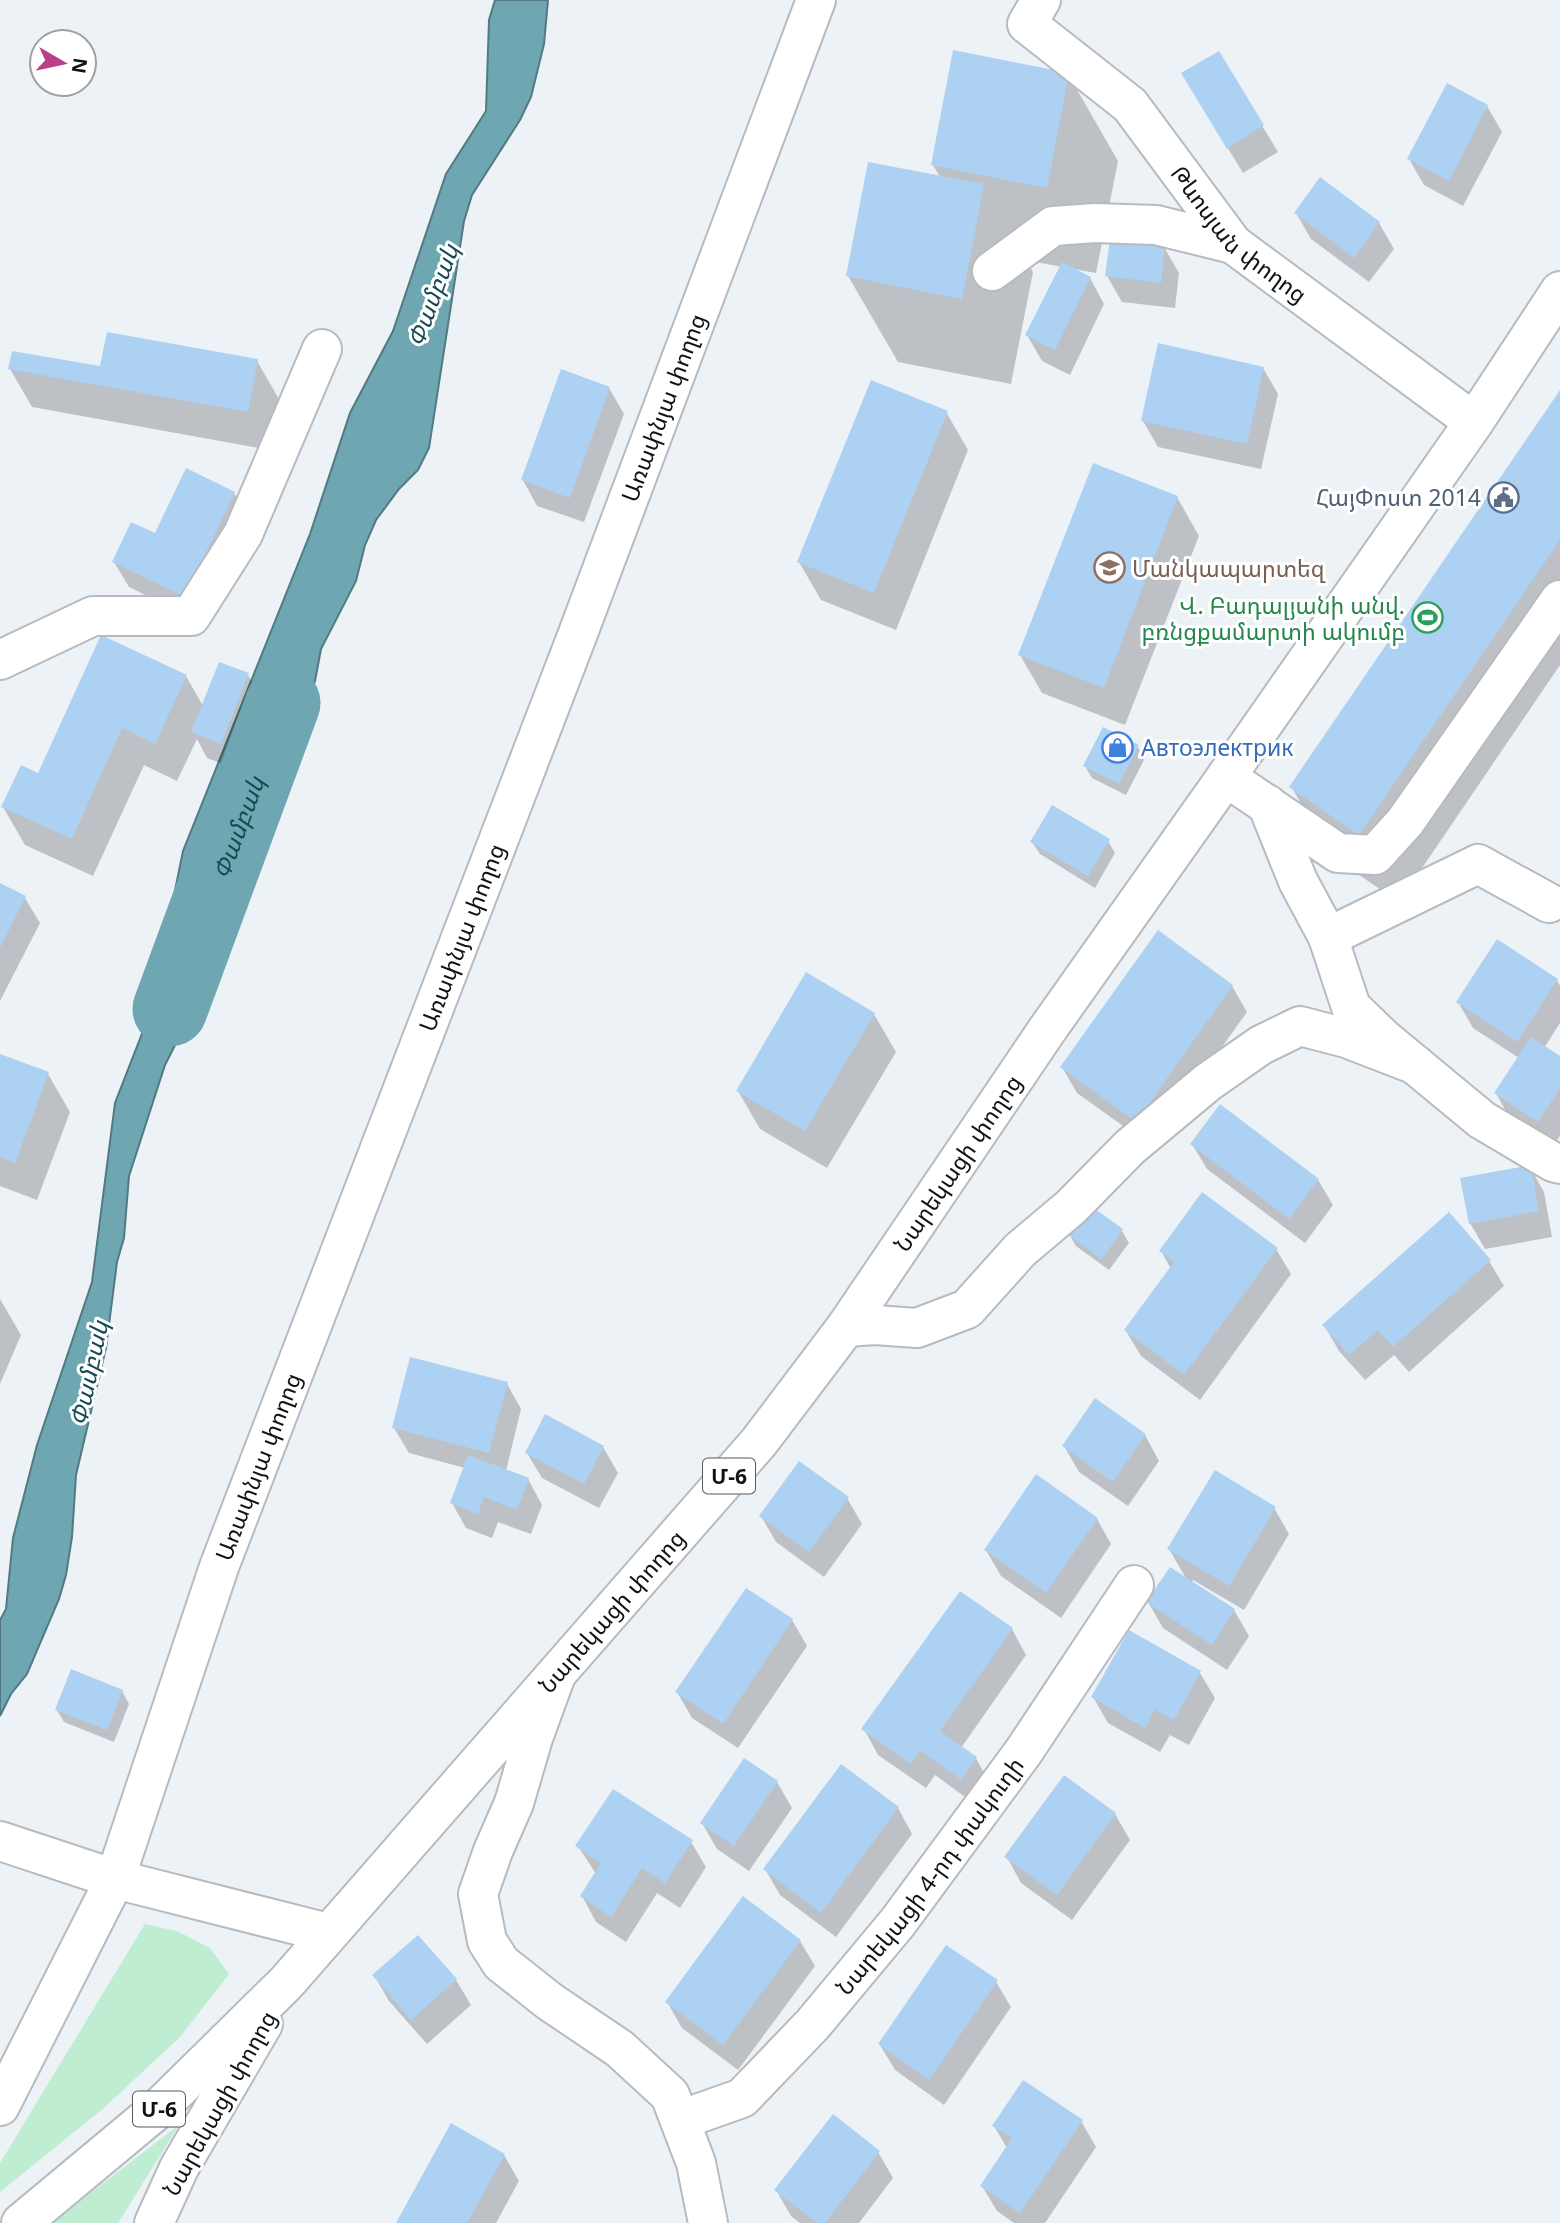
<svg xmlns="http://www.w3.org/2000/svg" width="1560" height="2223" font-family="'Noto Sans','Noto Sans Armenian',sans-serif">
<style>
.green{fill:#beedd2}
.water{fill:#6ea7b1;stroke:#527a82;stroke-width:2}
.shadow{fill:#0003}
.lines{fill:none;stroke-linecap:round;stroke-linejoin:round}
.river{stroke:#6ea7b1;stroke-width:75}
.building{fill:#acd1f3}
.minor-casing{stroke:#b7bbc0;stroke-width:42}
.highway-casing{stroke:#b7bbc0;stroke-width:42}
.minor{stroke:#fff;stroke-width:38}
.highway{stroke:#fff;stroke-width:38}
.labels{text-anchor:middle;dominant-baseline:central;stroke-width:6;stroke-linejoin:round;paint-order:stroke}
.shield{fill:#fff;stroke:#58595a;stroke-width:2}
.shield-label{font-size:21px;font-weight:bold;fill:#111214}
.street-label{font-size:23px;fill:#111214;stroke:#fff}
.service-label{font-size:23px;fill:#4e5e75;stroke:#fff;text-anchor:end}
.education-label{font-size:23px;fill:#785e54;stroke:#fff;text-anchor:start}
.leisure-label{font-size:23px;fill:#27864d;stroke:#fff;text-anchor:end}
.shop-label{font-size:23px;fill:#366cbe;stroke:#fff;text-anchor:start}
.water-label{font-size:24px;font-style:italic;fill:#174a52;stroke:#fff}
</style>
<rect width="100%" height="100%" fill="#edf2f7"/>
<path class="green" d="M145 1924 177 1931 210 1948 229 1974 180 2037 105 2107 0 2192V2163Z
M179 2125 118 2223H51Z"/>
<path class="water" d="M495 0H548L544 44 531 97 520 120 472 195 464 221 429 448 418 470 399 489 376 520 365 545 356 581 321 649 315 681 307 705 300 718 275 745 259 780 246 801 237 810 228 834 221 861 206 897 205 937 199 998 165 1065 129 1176 124 1238 117 1262 106 1348 76 1475 72 1537 66 1575 59 1599 27 1674 11 1694 0 1716V1620L6 1609 13 1538 37 1445 92 1282 115 1103 150 1013 183 851 310 534 350 413 393 331 446 174 486 111 489 20Z"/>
<path class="shadow" d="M1218 53 1278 152 1243 173 1198 99Z
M1068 74 1118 161 1096 273 1074 269 1090 278 1104 304 1070 375 1042 361 1027 335 1062 267 1026 260 1033 272 1011 384 898 362 848 276 940 177 933 165Z
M1487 106 1502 132 1463 206 1424 185 1409 159Z
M1296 213 1379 223 1394 249 1369 282 1311 239Z
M1164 247 1179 273 1175 308 1122 302 1107 276Z
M257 361 279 399 270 450 32 407 10 369 102 368Z
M1263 368 1278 394 1261 469 1158 447 1143 421Z
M609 388 624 414 584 522 537 506 523 480Z
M1560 393V665L1399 902 1331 856 1292 788Z
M946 412 968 450 896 630 821 600 799 562Z
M234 493 249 519 200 622 129 587 114 562 156 535Z
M1177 497 1199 536 1125 725 1042 693 1020 655Z
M248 675 263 700 236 769 207 758 197 739 177 781 144 765 93 876 25 845 3 807 39 775 186 676 203 706Z
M1137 746 1145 758 1126 795 1092 778 1085 766Z
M1108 841 1115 853 1095 888 1040 854 1032 842Z
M0 885 25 898 40 923 0 1001Z
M1557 980 1560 986V1023L1544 1048 1560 1058V1136L1553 1146 1510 1119 1496 1093 1519 1058 1473 1028 1458 1002Z
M1232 986 1247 1012 1151 1146 1077 1093 1062 1067Z
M874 1014 896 1052 827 1168 760 1129 738 1091Z
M0 1056 48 1074 70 1112 37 1200 0 1186Z
M1192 1144 1318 1180 1333 1205 1305 1243 1207 1169Z
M1530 1167 1544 1192 1552 1237 1485 1249 1470 1223Z
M1122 1231 1129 1243 1109 1270 1076 1246 1069 1234Z
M1276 1249 1291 1274 1200 1400 1141 1356 1126 1331 1171 1269 1161 1251Z
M1489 1261 1504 1286 1409 1372 1394 1355 1365 1380 1339 1351 1324 1325Z
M0 1299 21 1335 0 1384Z
M507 1384 521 1409 506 1471 528 1479 542 1505 531 1534 498 1522 492 1538 466 1528 452 1503 465 1468 409 1453 394 1428Z
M1145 1435 1159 1461 1128 1506 1079 1472 1064 1446Z
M603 1447 618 1473 599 1508 542 1478 527 1453Z
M847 1498 862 1524 824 1577 776 1542 761 1516Z
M1274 1508 1289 1534 1244 1610 1193 1580 1191 1583 1234 1610 1249 1636 1227 1670 1163 1628 1148 1602 1187 1580 1169 1549Z
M1097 1519 1111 1544 1061 1618 1001 1576 986 1550Z
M792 1620 807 1646 738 1748 692 1718 677 1692Z
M1012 1629 1026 1655 961 1748 976 1758 990 1784 976 1805 935 1775 926 1788 878 1755 864 1729Z
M1200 1673 1215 1698 1189 1745 1170 1735 1160 1752 1108 1723 1093 1697Z
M122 1691 129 1704 114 1742 64 1722 57 1710Z
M1065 1777 1115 1814 1130 1840 1072 1920 1021 1883 1007 1857Z
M777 1782 792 1808 749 1871 717 1849 702 1823Z
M898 1808 912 1834 836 1937 780 1895 765 1869Z
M691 1842 706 1867 680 1908 657 1893 626 1942 596 1922 582 1896 596 1874 578 1846Z
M800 1941 815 1966 738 2070 682 2028 667 2002Z
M374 1975 456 1980 471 2005 427 2044 389 2001Z
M996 1982 1011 2007 944 2105 895 2070 880 2045Z
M1081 2121 1096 2147 1045 2223H1014L997 2211 982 2186 1007 2148 994 2126Z
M878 2152 893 2178 859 2223H800L791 2216 776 2190Z
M504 2155 519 2181 496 2223H398Z"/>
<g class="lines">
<path class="river" id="s1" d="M170 1009 283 703"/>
</g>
<path class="building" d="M953 50 1069 73 1047 188 931 165Z
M1219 51 1264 125 1227 149 1181 73Z
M1447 83 1488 105 1449 181 1407 159Z
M868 162 984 184 962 299 846 276Z
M1320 177 1380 222 1354 258 1294 213Z
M1110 239 1165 245 1161 283 1105 276Z
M1062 262 1091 277 1055 350 1025 335Z
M107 332 258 359 248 412 8 369 12 351 100 366Z
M1158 343 1264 367 1247 444 1141 421Z
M561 369 610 387 570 498 521 480Z
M871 380 948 411 874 593 797 562Z
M1560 390V540L1359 835 1289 787Z
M1093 463 1178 496 1104 688 1018 655Z
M186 468 235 492 185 597 112 562 131 522 155 533Z
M101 635 187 675 155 744 122 728 72 839 1 807 21 765 38 773Z
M219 662 249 673 221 744 191 732Z
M1103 727 1139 745 1119 784 1083 766Z
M1052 805 1110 839 1088 876 1030 842Z
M0 883 26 896 0 948Z
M1158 930 1233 985 1136 1122 1060 1067Z
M1497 939 1558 979 1517 1042 1456 1002Z
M806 972 875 1013 805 1131 736 1091Z
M1531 1037 1560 1056V1088L1538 1122 1494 1093Z
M0 1054 49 1072 15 1163 0 1157Z
M1220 1104 1319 1179 1289 1219 1190 1144Z
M1531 1165 1539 1211 1469 1224 1460 1178Z
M1202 1192 1278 1248 1184 1375 1124 1330 1174 1262 1159 1251Z
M1088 1204 1123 1229 1102 1259 1067 1234Z
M1449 1212 1491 1260 1393 1347 1378 1330 1349 1355 1322 1325Z
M410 1357 508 1382 489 1453 392 1428Z
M1095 1398 1146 1434 1113 1482 1062 1446Z
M545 1414 604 1446 584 1484 525 1453Z
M468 1455 529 1478 517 1510 484 1497 478 1514 450 1503Z
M799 1461 849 1497 809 1552 759 1516Z
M1215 1470 1276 1507 1229 1586 1167 1549Z
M1036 1474 1098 1518 1046 1593 984 1550Z
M1170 1567 1235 1609 1212 1645 1146 1602Z
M746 1588 793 1619 723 1724 675 1692Z
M960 1591 1013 1628 940 1731 977 1757 961 1780 920 1750 911 1764 861 1729Z
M1129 1630 1201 1671 1174 1720 1155 1710 1145 1728 1091 1697Z
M71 1669 123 1690 107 1730 55 1710Z
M744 1758 778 1781 734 1846 700 1823Z
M841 1764 899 1807 821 1913 763 1869Z
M1064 1775 1116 1813 1057 1895 1004 1857Z
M613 1789 693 1840 665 1883 642 1868 611 1917 580 1896 601 1863 575 1846Z
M743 1896 801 1940 723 2045 665 2002Z
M418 1935 457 1979 411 2020 372 1975Z
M946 1945 998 1980 929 2080 878 2044Z
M1023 2080 1083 2120 1020 2213 980 2186 1012 2138 992 2126Z
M833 2114 880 2151 825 2223H817L774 2190Z
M451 2123 505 2154 467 2223H396Z"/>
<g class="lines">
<defs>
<g id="minor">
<path id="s2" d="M1041 0 1027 24 1130 105 1233 244 1474 422"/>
<path d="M992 271 1053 226 1095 223 1156 225 1233 244"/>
<path d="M0 660 93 616H191L243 534 322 349"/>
<path d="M1226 777 1338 853 1375 855 1405 822 1560 600"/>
<path d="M1267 804 1298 881 1328 937 1351 1007 1384 1039 1482 1120 1553 1162 1560 1164"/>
<path d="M1328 937 1478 864 1549 903"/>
<path d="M846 1327 875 1325 917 1328 967 1309 1020 1250 1071 1207 1130 1147 1208 1082 1261 1045 1300 1026 1346 1038 1416 1065"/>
<path d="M556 1675 533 1738 514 1803 493 1851 478 1894 487 1941 501 1963 549 2001 620 2049 670 2095 696 2163 708 2223"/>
<path d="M0 1841 115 1879 328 1933"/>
<path id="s3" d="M0 2106 115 1879 219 1567 577 636 816 0"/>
<path id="s4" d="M680 2120 742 2098 813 2024 898 1922 1024 1751 1134 1585"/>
</g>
<g id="highway">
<path id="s5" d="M21 2223 158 2109 286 1983 759 1442 846 1327 1047 1030 1226 777 1474 422 1560 291"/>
<path d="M154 2223 179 2168 263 2024"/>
</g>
</defs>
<use href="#minor" class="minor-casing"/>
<use href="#highway" class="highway-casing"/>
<use href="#minor" class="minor"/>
<use href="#highway" class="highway"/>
</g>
<defs>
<symbol id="civic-ring" viewBox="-11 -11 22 22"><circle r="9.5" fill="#fff" stroke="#5c6f8a" stroke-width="1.5"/><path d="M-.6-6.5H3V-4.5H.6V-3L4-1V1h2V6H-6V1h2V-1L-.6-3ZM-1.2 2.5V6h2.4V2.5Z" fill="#5c6f8a"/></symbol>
<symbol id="school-ring" viewBox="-11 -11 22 22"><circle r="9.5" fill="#fff" stroke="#8d6e63" stroke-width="1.5"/><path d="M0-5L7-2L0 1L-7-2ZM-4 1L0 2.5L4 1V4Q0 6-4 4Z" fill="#8d6e63"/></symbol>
<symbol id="stadium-ring" viewBox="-11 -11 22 22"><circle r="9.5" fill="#fff" stroke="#2e9e5b" stroke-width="1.5"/><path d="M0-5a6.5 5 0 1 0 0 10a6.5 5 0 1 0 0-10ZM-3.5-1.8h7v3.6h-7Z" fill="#2e9e5b"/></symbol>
<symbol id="shop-ring" viewBox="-11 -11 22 22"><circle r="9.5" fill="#fff" stroke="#3f7fe0" stroke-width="1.5"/><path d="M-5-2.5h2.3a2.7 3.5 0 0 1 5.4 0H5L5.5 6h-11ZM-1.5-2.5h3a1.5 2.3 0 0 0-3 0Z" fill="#3f7fe0"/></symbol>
</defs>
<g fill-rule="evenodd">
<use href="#civic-ring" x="1486" y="480" width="35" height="35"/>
<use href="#school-ring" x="1092" y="550" width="35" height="35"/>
<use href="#stadium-ring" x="1410" y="600" width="35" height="35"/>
<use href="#shop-ring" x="1100" y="730" width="35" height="35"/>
</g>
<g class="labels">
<g class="shield">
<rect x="703" y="1458.5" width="52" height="35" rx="5"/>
<rect x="133" y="2091.5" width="52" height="35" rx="5"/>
</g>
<g class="shield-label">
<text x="729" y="1476">Մ-6</text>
<text x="159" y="2109">Մ-6</text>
</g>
<g class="street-label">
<text stroke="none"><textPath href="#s2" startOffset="329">Թևոսյան փողոց</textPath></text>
<text stroke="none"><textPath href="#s3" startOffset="1825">Առափնյա փողոց</textPath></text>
<text stroke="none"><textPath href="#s3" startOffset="1258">Առափնյա փողոց</textPath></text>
<text stroke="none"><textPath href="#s5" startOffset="1419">Նարեկացի փողոց</textPath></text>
<text stroke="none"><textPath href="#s3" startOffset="691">Առափնյա փողոց</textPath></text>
<text stroke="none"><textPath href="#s5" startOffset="852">Նարեկացի փողոց</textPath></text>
<text stroke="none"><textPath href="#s4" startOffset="357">Նարեկացի 4-րդ փակուղի</textPath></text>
<text transform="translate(219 2103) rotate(-61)">Նարեկացի փողոց</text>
</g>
<g class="service-label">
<text x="1481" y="497">ՀայՓոստ 2014</text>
</g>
<g class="education-label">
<text x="1132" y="568">Մանկապարտեզ</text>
</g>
<g class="leisure-label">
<text x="1405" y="605">Վ. Բադալյանի անվ.<tspan x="1405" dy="26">բռնցքամարտի ակումբ</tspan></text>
</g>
<g class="shop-label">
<text x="1141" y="747">Автоэлектрик</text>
</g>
<g class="water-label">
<text transform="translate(432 295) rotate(-70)">Փամբակ</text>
<text stroke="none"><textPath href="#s1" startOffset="194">Փամբակ</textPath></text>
<text transform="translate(88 1373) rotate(-78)">Փամբակ</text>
</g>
</g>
<g transform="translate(63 63) rotate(99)"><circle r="33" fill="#ffffff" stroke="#a0a0a1" stroke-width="2"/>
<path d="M0-5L12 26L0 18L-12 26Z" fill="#bc3d89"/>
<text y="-10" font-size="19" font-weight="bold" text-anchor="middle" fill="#111214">N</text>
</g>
</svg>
